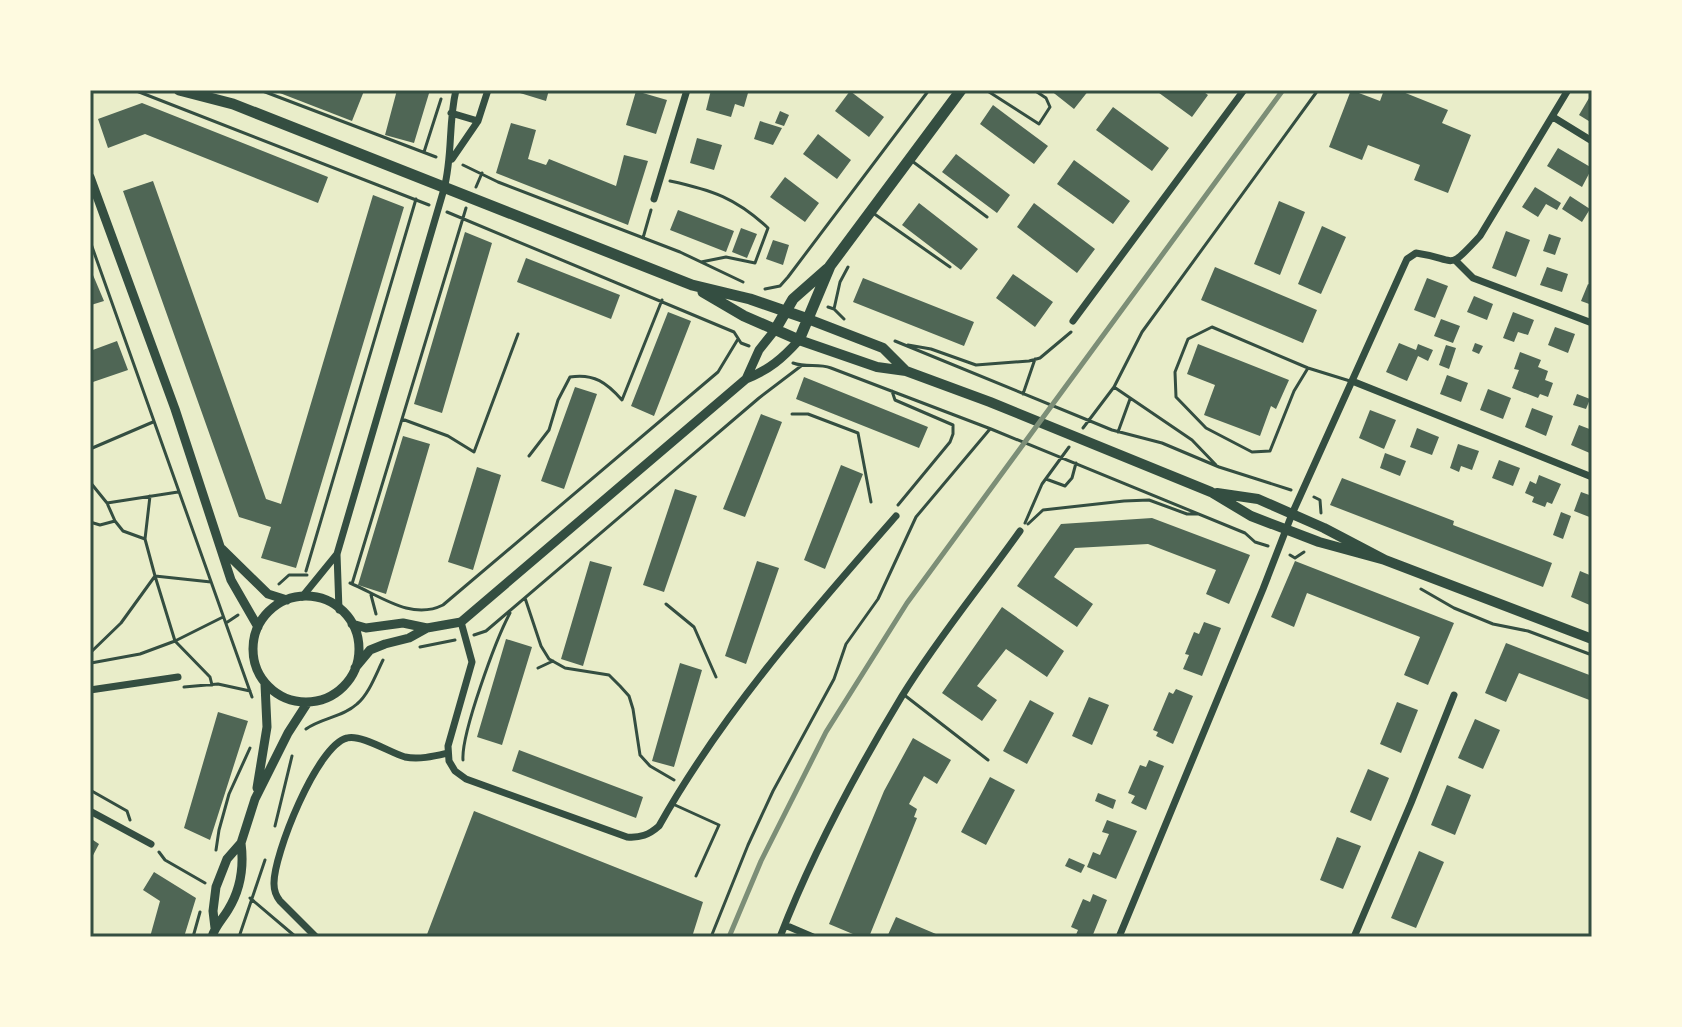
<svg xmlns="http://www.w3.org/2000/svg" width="1682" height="1027" font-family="'Zilla Slab',serif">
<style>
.building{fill:#4f6655}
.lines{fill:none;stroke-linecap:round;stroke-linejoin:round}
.path{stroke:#344e41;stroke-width:3}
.service{stroke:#344e41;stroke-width:3}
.minor{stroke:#344e41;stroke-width:7}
.tertiary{stroke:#344e41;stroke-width:9}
.secondary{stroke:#344e41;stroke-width:10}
.primary{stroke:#344e41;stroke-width:11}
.rail{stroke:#7c8e77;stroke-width:5}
.neatline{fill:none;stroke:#344e41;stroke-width:3}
</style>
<rect width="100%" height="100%" fill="#e9edc9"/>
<path class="building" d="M272 90H362L364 91 352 121Z
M397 90H430L414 143 385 135Z
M521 90H549L546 101 520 93Z
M711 90H737L748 93 744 107 735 104 731 117 706 110Z
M1050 90H1089L1074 109Z
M1155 90H1201L1208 95 1192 117Z
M1351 90 1380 101 1384 90H1398L1448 110 1442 123 1471 135 1448 193 1414 180 1420 165 1368 145 1362 160 1329 147Z
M636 91 667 100 656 134 626 125Z
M850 91 884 117 869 137 835 111Z
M1592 93V123L1579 115Z
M142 103 328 177 318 203 145 134 108 148 98 119Z
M993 105 1048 146 1034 164 980 124Z
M1113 107 1169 148 1152 171 1096 130Z
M780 111 789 115 784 126 775 123Z
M760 121 782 128 773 145 754 139Z
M511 123 536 130 528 159 546 165 549 159 616 186 624 155 648 161 628 225 496 173Z
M818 134 851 160 837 179 803 154Z
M697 138 722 145 714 170 690 163Z
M1558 148 1592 168 1582 187 1547 166Z
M956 154 1010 195 997 213 942 172Z
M1074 160 1130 201 1113 224 1057 184Z
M785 177 819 203 805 222 770 197Z
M153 181 266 499 281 504 373 195 404 207 296 568 261 558 271 527 239 517 123 191Z
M1535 187 1561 203 1557 210 1546 204 1538 217 1522 207Z
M1570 196 1590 209 1582 222 1562 209Z
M1279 201 1305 212 1280 275 1254 264Z
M919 203 978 249 961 270 902 225Z
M1034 203 1095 249 1077 273 1017 227Z
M678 210 734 231 726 252 670 230Z
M1322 226 1346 237 1321 294 1298 284Z
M741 228 757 234 747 258 732 252Z
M1506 231 1530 240 1516 277 1492 268Z
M465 232 492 243 442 413 414 404Z
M1549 234 1561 238 1555 255 1543 251Z
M773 240 789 245 783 265 766 259Z
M526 258 620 295 611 319 517 282Z
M1215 267 1317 310 1303 343 1201 300Z
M1547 267 1568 274 1562 292 1540 285Z
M1013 274 1053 302 1035 327 996 298Z
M93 275 104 301 91 305 90 276Z
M863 278 974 322 964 346 853 302Z
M1427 278 1448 286 1435 318 1414 310Z
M1588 284 1592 286V305L1581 301Z
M1474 296 1493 304 1487 320 1467 312Z
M668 312 691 321 654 416 631 406Z
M1513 312 1534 320 1528 335 1518 332 1514 342 1503 338Z
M1441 319 1460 326 1453 343 1434 336Z
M1555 327 1575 334 1568 353 1548 345Z
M117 341 128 370 90 383V351Z
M1399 343 1416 350 1418 344 1433 350 1428 361 1418 356 1407 381 1386 372Z
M1475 343 1483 346 1479 354 1472 351Z
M1198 344 1289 380 1276 409 1271 406 1260 436 1204 415 1215 385 1187 374Z
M1446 345 1456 348 1449 369 1439 365Z
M1520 352 1541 360 1538 367 1548 371 1545 380 1553 383 1548 397 1540 394 1538 398 1512 388 1519 370 1514 369Z
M1447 375 1468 383 1461 402 1440 394Z
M804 377 928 427 919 448 796 399Z
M575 387 597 394 564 489 541 481Z
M1488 389 1511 398 1503 419 1480 410Z
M1577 394 1590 399 1586 409 1573 405Z
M1532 408 1553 416 1546 436 1525 427Z
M1370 410 1396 420 1384 449 1359 438Z
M761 414 782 422 745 517 723 509Z
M1579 425 1592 430V454L1571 445Z
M1417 428 1439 437 1432 455 1410 447Z
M403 436 430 444 386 594 358 585Z
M1458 444 1479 451 1472 470 1461 466 1459 472 1450 468Z
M1385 453 1406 461 1400 476 1380 468Z
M1499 460 1520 468 1513 486 1492 478Z
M841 465 863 474 825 569 804 560Z
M477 467 501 475 473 570 448 562Z
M1539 475 1561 484 1552 504 1547 502 1545 507 1532 502 1534 497 1525 493 1530 481 1536 484Z
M1342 478 1454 521 1453 525 1552 563 1543 587 1330 505Z
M675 489 697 496 664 592 643 585Z
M1581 492 1592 496V518L1574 511Z
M1561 512 1571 516 1563 539 1553 535Z
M1152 518 1250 555 1229 604 1206 594 1216 570 1148 544 1075 548 1054 577 1093 604 1077 627 1017 586 1061 524Z
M590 561 612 567 583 666 561 659Z
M757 561 779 568 746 664 725 656Z
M1295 561 1454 623 1428 685 1404 675 1420 637 1307 593 1294 627 1271 617Z
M1580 571 1592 576V606L1571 597Z
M1002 607 1064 651 1047 677 1006 649 977 686 997 700 982 721 942 693Z
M1204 622 1221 628 1202 676 1183 669 1189 655 1185 654 1194 632 1199 634Z
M506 639 532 647 502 745 477 737Z
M1506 643 1592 676V701L1519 673 1506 702 1485 693Z
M680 663 702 670 674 767 652 761Z
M1176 689 1193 696 1173 744 1156 736 1158 732 1153 730 1169 692 1173 694Z
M1089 697 1109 705 1092 745 1072 736Z
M1030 700 1054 713 1027 764 1003 751Z
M1397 702 1418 710 1401 753 1380 744Z
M218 712 248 721 210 840 184 828Z
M1475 719 1500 730 1483 769 1458 758Z
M913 738 951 760 937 784 924 776 909 804 917 809 914 817 917 818 869 937H860L829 924 884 791Z
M519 750 643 797 636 818 512 771Z
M1149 760 1164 766 1146 810 1131 803 1135 796 1128 793 1140 765 1146 767Z
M1368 769 1389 778 1371 821 1350 812Z
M990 777 1015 790 986 845 961 832Z
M1447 785 1471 795 1455 835 1431 825Z
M1098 793 1116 800 1113 809 1095 801Z
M474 811 703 902 692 937H426Z
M1107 820 1137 831 1116 879 1087 867 1093 852 1100 855 1109 834 1102 832Z
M1337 837 1361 846 1343 889 1320 880Z
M90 838 99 844 90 861Z
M1419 851 1444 862 1416 928 1391 918Z
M1069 858 1085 865 1081 873 1065 866Z
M154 872 196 898 184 937H150L160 901 143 890Z
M1093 894 1107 900 1092 937H1075L1078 930 1071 927 1083 899 1090 902Z
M896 917 943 937H887Z"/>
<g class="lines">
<path class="path" d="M134 90 429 205
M260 90 436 157
M424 152 441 99
M463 165 498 182 680 252 743 282
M670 181C712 190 736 198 768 228L755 263 726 257 701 262
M476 187 482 173
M447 212 734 332 741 343 749 346
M643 238 651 210
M90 241 252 697
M765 289 780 286 788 277 929 90
M828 307 834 309 844 319
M834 309 840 282 848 267
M895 341 1112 430 1162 443 1219 467 1291 490
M908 345 931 349 976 365 1029 361 1040 358 1071 332
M793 363C807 368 818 363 831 368L991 429 1245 533 1255 542 1268 546
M1114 387 1192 440 1216 465
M892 391 895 400 953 425V434L950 442 898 505
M1023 394 1035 359
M792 414H808L858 433 871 502
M402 419 448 436 474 452 518 334
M1083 428 1114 387 1142 332 1318 90
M1118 432 1130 399
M90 449 153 422
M529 456 549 430 558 400 570 377C594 373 607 383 622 400L662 300
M1046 479 1065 486 1072 478 1076 463
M90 482 107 503 115 521 100 525 90 522
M1314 497 1320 500 1321 513
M107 503 178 492
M115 521 123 531 145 539 150 496
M1025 523 1042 484 1069 447
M1028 524 1043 510 1124 501 1149 500 1187 514H1197
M1290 555 1295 558 1304 552
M306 571 416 199
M350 583C379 595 411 621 443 605L718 372 738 339
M279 584 289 575H307
M352 584 466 208
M1421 589 1454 608 1493 624 1528 631 1592 655
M371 595 376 614
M525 598 541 646 549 659 565 668 609 675 620 686 629 696 633 709 640 755 650 766 674 780
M666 604 694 627 716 677
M226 623 238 615
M474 635 486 631 759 398 801 366
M420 647 455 640
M90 653 121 623 155 576 145 539
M91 663 140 654 175 641 155 576 211 582
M538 668 553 661
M212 685 210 677 175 641 223 617
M184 687 218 684 250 691
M306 729C321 718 343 717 357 704 369 694 376 674 383 660
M463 760C461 734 496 639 510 613
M90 790 127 811 130 820
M275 826 292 756
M216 850 219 830 229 794 250 748
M159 852 165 860 205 883
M250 898 296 937
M193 937 200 912
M239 937 265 860
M711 937 748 845 773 791 834 679 846 644 878 599 916 517 990 429"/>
<path class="service" d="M986 90 1039 124 1050 107 1046 98 1034 90
M912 161 987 217
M873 213 950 267
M1308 368 1294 391 1270 451 1252 452 1206 428 1176 397 1175 372 1188 339 1212 327 1308 368 1350 381
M903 694 988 760
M675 805 719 825 696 876"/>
<path class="minor" d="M451 113 478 121
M1553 117 1592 141
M452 159 478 121 488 90
M654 199 687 90
M1456 261 1473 278 1592 323
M1073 321 1244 90
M1352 381 1592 477
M302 597 337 554
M339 610 337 554 444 189C453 154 448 124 456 90
M461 622 472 662 448 746 449 761 455 771 466 779 627 837C640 838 649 835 659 826 723 712 810 614 896 516
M90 690 178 677
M90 811 151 844
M785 925 813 937
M316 937 280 901C276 896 274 891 274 884 273 856 317 745 347 738 361 734 391 753 405 757 419 760 435 756 448 753
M780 937C812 854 856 772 902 696 937 639 981 586 1020 531
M1119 937 1263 589 1292 514 1402 270 1407 259 1416 253C1458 259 1446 273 1480 236L1568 90
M1354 937 1411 803 1454 695"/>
<path class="tertiary" d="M90 177 175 409 231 580 258 627
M746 379 759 350 775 330
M222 549 268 594 287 600
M253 649a53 53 0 1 1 106 0a53 53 0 1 1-106 0Z
M352 624 366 628 403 623 427 628
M355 668 370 650 385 644 409 638 427 628 461 622 746 379C769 370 783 358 799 340
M257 788 267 727 265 684
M215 928 213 911 216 887 227 859 241 843 255 799 288 733 308 702
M212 937C215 926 222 920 228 910 241 889 244 866 241 843"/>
<path class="secondary" d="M808 319 883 348 906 371
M799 340 877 367 906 371 990 402 1211 492 1251 516 1319 542 1385 560
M1217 493 1258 499 1324 528 1385 560 1592 639"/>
<path class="primary" d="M179 90 233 104 692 285 750 299 808 319
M703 292 744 316 799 340 830 266 961 90
M775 330 793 299 827 269"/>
<path class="rail" d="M729 937 761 861 826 732 907 603 1283 90"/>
</g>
<rect width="1682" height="1027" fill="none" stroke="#fefae0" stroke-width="184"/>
<rect x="92" y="92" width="1498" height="843" class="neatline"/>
</svg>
